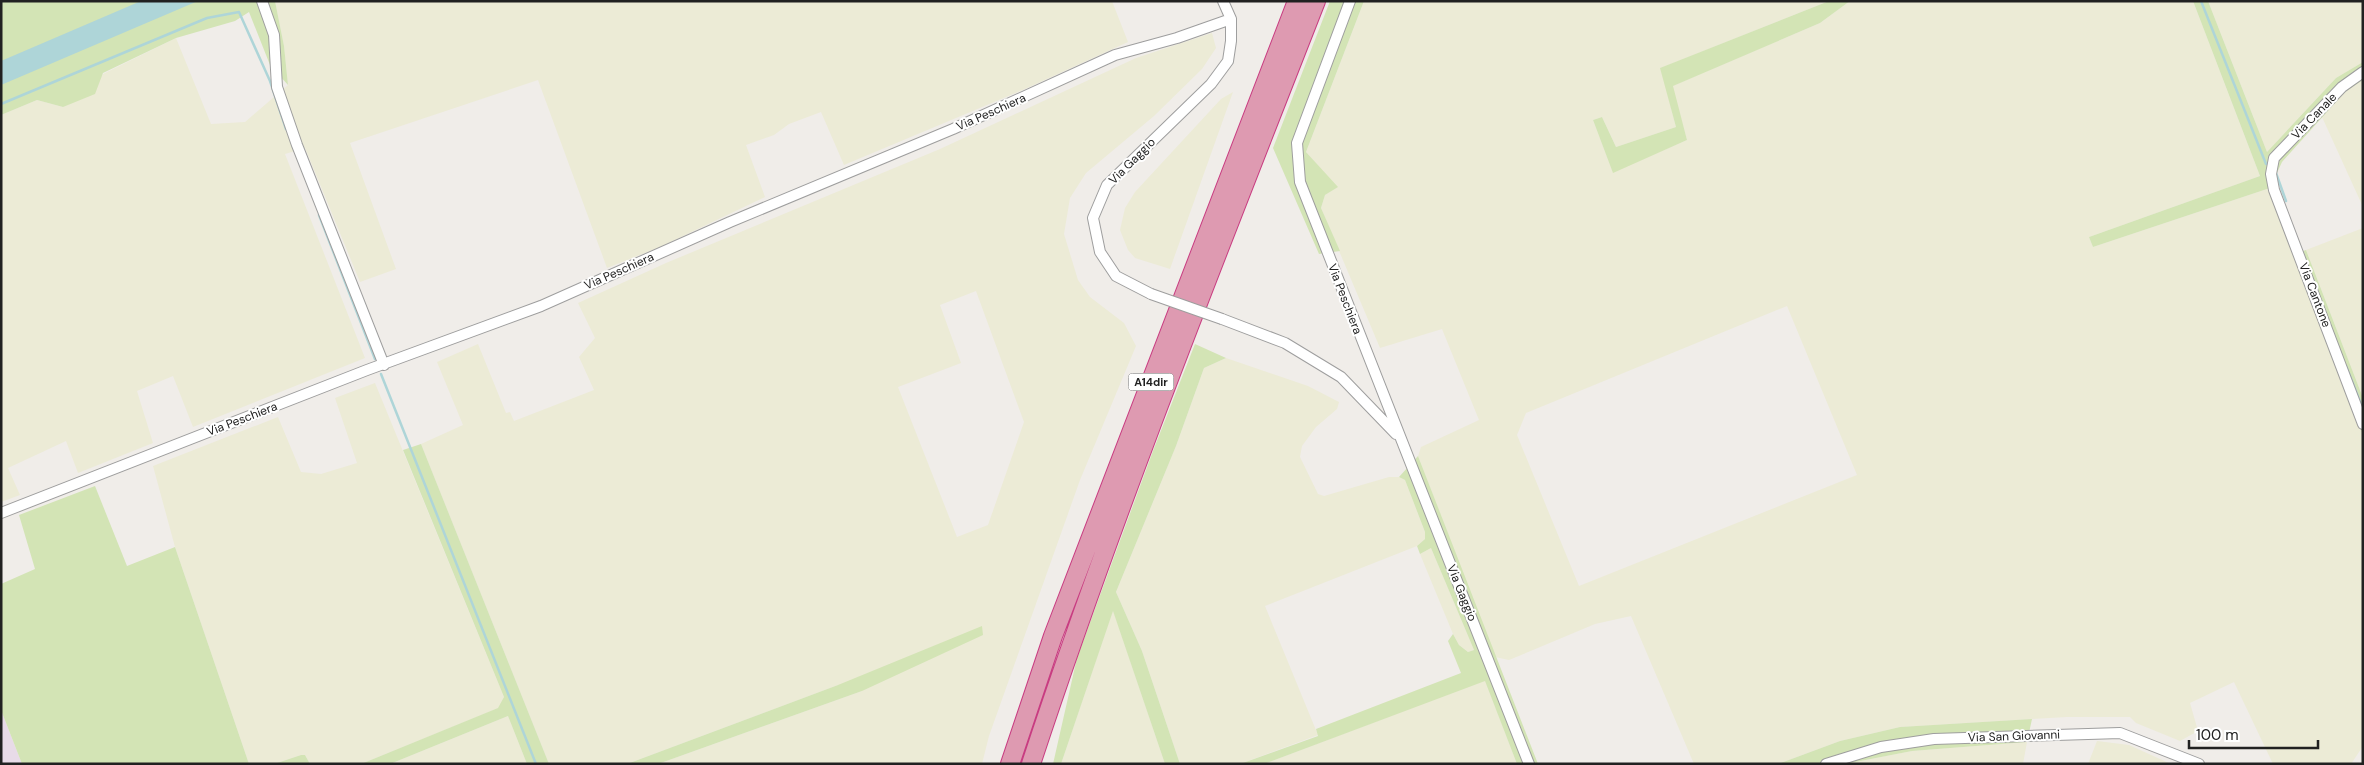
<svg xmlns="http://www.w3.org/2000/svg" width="2364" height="765" font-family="'DM Sans',sans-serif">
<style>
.industrial{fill:#e8dbe8}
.farmland{fill:#ecebd6;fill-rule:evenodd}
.grass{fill:#d3e4b5}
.water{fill:#aed5d8}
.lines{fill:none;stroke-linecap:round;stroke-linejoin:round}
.stream{stroke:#aed5d8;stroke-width:2.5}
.minor-casing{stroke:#9e9e9e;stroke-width:12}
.motorway-casing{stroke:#c83c81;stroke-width:20}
.minor{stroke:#fff;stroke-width:10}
.motorway{stroke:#de9ab1;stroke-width:18}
.minor-bridge-casing{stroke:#9e9e9e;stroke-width:12;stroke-linecap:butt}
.minor-bridge{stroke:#fff;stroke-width:10}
.labels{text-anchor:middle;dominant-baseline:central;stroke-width:4;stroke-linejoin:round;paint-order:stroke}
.shield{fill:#fff;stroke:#646464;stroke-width:1}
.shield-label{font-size:11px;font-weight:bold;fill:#212121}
.street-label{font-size:12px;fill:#212121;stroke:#fff}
</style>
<rect width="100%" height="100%" fill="#f0ede9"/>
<path class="industrial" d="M1 710 22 764H1Z"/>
<path class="farmland" d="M275 1H1112L1128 42 1025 89 844 165 821 112 789 124 774 135 746 145 765 197 660 247 607 268 538 80 350 143 396 269 360 282 305 148 285 154 365 358 193 427 173 376 137 391 153 443 78 473 66 441 8 468 20 495 1 502V115L37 100 63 107 103 74 176 38 211 124 245 122 288 85 284 46Z
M1364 1H1829L1661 68 1676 127 1616 147 1602 117 1593 120 1613 172 1687 140 1672 86 1820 23 1850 1H2193L2260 176 2089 237 2093 247 2270 188 2363 435V746L2351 764H2273L2234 682 2190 703 2198 731 2180 741 2136 723 2130 717H2067L1900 727 1840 741 1778 764H1694L1631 616 1595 624 1509 660 1495 657 1418 456 1421 447 1479 420 1442 329 1380 348 1321 208 1325 195 1337 187 1306 152ZM1787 306 1857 475 1579 586 1517 435 1526 413Z
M2208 1H2363V62L2336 78 2267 152Z
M1212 33 1216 48 1202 69 1154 116 1086 173 1070 198 1064 234 1078 280 1090 297 1124 323 1136 346 1080 480 989 736 982 764H658L862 691 838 685 627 764H549L421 444 463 425 437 362 478 344 506 413 510 412 514 421 594 390 579 357 595 338 578 303 666 263 940 149 1136 58ZM976 291 1024 422 988 525 957 537 898 387 961 363 940 305Z
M2363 80V207L2322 117 2345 92Z
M1233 92 1170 269 1135 258 1128 250 1120 230 1125 208 1135 192 1221 99Z
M2363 228V398L2306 250Z
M1226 358 1308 386 1339 402 1337 409 1316 427 1302 446 1300 457 1318 494 1324 496 1389 477H1399L1405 480 1425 532V539L1417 546 1265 606 1318 735 1240 764H1180L1142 651 1116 592 1176 446 1204 368Z
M375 383 504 697 499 708 361 764H310L305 755H301L274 764H249L175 547 153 466 278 417 301 472 321 474 357 463 335 398Z
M1431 548 1474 650 1468 652 1459 645 1453 634 1420 554Z
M1113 610 1165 764H1061Z
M1485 680 1517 764H1264Z
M508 716 527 764H390Z
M2097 741 2129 745 2171 764H2088Z
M2027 742 2023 764H1845L1912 751Z"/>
<path class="grass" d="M1 1H275L284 46 288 85 270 65 249 12 235 21 176 38 103 73 95 94 63 107 37 100 1 115Z
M1330 1H1364L1306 152 1338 187 1325 195 1321 208 1340 251 1319 254 1273 148Z
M1829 1H1850L1820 23 1673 86 1687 140 1613 173 1593 120 1602 117 1616 147 1676 127 1660 68Z
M2193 1H2208L2267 152 2336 78 2363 62V80L2345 92 2282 162 2270 188 2093 247 2089 237 2260 176Z
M2306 250 2363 398V435L2294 254Z
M1195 344 1226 358 1204 368 1176 446 1116 592 1142 651 1180 764H1165L1113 611 1061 764H1053L1077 658 1153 451Z
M421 444 549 764H527L508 716 390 764H361L498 708 504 697 403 450Z
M1418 456 1538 764H1517L1485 681 1264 764H1240L1318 736 1316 729 1461 673 1448 641 1453 634 1459 645 1468 652 1474 650 1431 548 1420 554 1417 546 1425 539V532L1405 480 1399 477Z
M95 486 127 566 175 547 249 764H22L1 710V584L35 569 19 515Z
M982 626 983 635 862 691 658 764H627L838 685Z
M2032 719 2027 742 1912 751 1845 764H1778L1840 741 1900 727Z
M301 755H305L310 764H274Z"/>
<path class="water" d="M141 1H198L1 85V61Z"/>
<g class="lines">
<path class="stream" d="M2201 1 2266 164
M1 104 207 18 239 12 270 81 286 129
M2276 173 2286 201
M319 215 375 359
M2346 366 2363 409
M381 374 536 764"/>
<defs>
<path id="minor" d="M262 1 274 35 277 87 297 145 384 365
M1350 1 1297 143 1300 182 1529 764
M2363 72 2342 87 2274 158 2271 174 2274 190 2363 424
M1151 294 1116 276 1100 252 1093 218 1107 185 1211 84 1228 61 1231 41V19L1223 1
M1222 319 1285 343 1341 377 1396 434
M1 513 367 370 541 306 730 222 953 129 1115 55 1177 38 1231 19
M1826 764 1881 747 1934 739 2120 733 2199 764"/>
<path id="motorway" d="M1010 764 1053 636 1297 1
M1031 764C1116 506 1217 254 1316 1"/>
</defs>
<use href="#minor" class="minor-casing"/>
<use href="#motorway" class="motorway-casing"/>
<use href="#minor" class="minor"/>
<use href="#motorway" class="motorway"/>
<defs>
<path id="minor-bridge" d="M1151 294 1222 319"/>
</defs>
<use href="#minor-bridge" class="minor-bridge-casing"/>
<use href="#minor-bridge" class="minor-bridge"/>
</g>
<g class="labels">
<rect class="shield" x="1128.5" y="373.5" width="45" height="17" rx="4"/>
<g class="shield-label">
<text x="1151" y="382">A14dir</text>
</g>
<g class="street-label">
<text transform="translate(991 112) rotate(-24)">Via Peschiera</text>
<text transform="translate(2314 116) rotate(-46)">Via Canale</text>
<text transform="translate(1132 161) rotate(-45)">Via Gaggio</text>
<text transform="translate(619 271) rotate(-24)">Via Peschiera</text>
<text transform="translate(2315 295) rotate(69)">Via Cantone</text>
<text transform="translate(1345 299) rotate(69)">Via Peschiera</text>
<text transform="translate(242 419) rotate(-21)">Via Peschiera</text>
<text transform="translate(1462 593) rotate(68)">Via Gaggio</text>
<text transform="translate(2014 736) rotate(-2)">Via San Giovanni</text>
</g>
</g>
<rect width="2364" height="765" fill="none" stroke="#212121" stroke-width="5"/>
<path d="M2189 740v8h129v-8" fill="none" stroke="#212121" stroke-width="2.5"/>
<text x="2196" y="740" font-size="15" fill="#212121" stroke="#ffffff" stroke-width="4" paint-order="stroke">100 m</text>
</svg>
